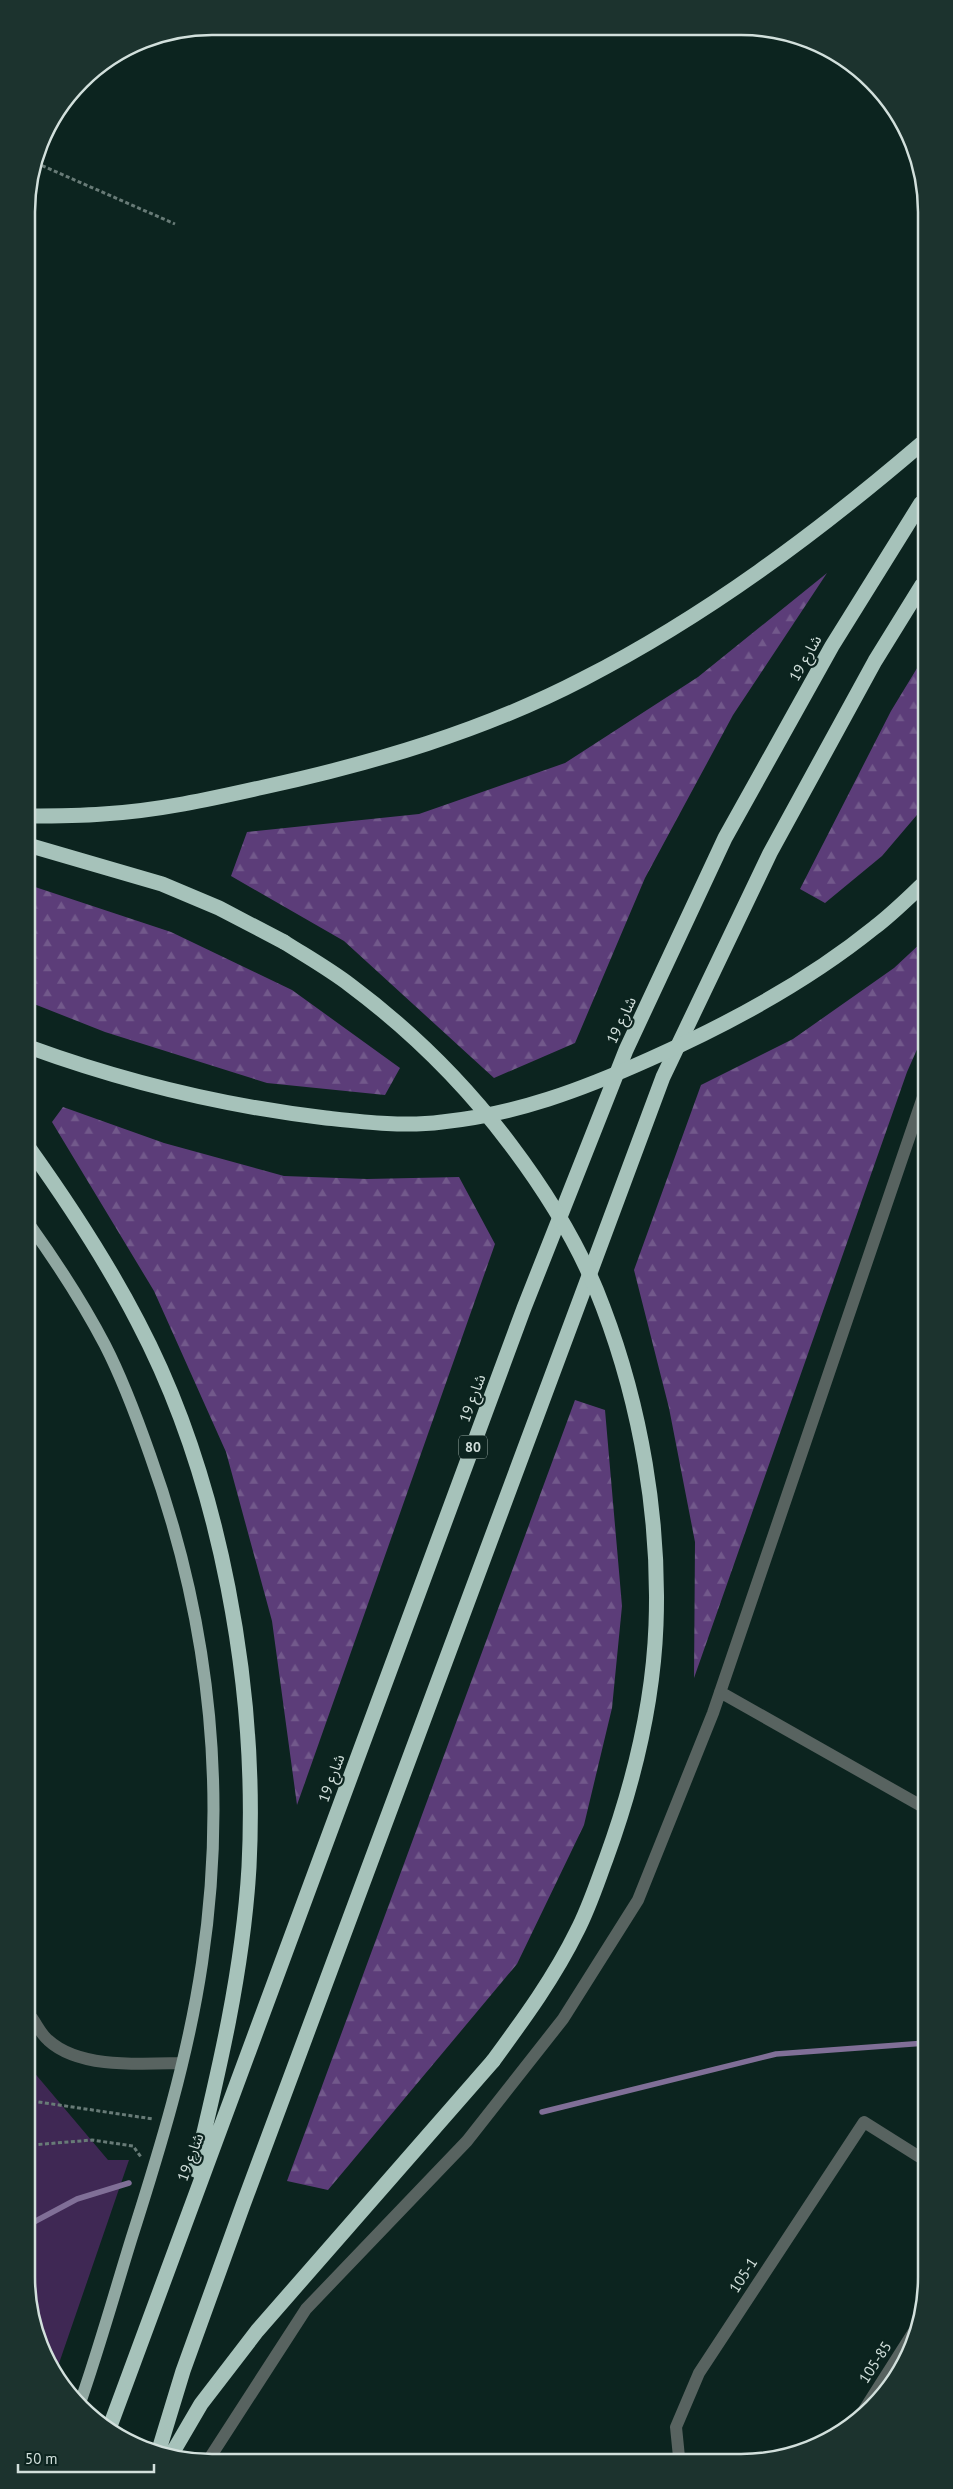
<svg xmlns="http://www.w3.org/2000/svg" width="953" height="2489" font-family="'PT Sans','Noto Sans Arabic',sans-serif">
<style>
.green{fill:#3f2854}
.forest{fill:url(#forest-firs)}
.lines{fill:none;stroke-linecap:round;stroke-linejoin:round}
.stream{stroke:#806f97;stroke-width:5.5}
.path{stroke:#687b77;stroke-width:3;stroke-dasharray:4 2.5;stroke-linecap:butt}
.minor{stroke:#586360;stroke-width:12}
.major{stroke:#90a7a1;stroke-width:12}
.highway{stroke:#a6c2ba;stroke-width:15}
.highway-bridge{stroke:#a6c2ba;stroke-width:15}
.labels{text-anchor:middle;dominant-baseline:central;stroke-width:4.5;stroke-linejoin:round;paint-order:stroke}
.shield{fill:#0c241f;stroke:#97a8a3;stroke-width:1}
.shield-label{font-size:14px;font-weight:bold;fill:#d2e0dc}
.street-label{font-size:15px;fill:#d2e0dc;stroke:#0c241f}
.rim{fill:none;stroke:#d2e0dc;stroke-width:2.5}
</style>
<defs>
<pattern id="forest-firs" width="22" height="20" patternUnits="userSpaceOnUse" patternTransform="scale(1.25)"><rect width="22" height="20" fill="#5c3d79"/><path d="M5 1l3.5 6h-7zM16 11l3.5 6h-7z" fill="#72598b"/></pattern>
</defs>
<rect width="100%" height="100%" fill="#0c241f"/>
<path class="green" d="M32 2070 108 2160H129L55 2375 32 2325Z"/>
<path class="forest" d="M827 573 733 715 645 878 575 1043 494 1078 344 941 231 876 247 832 419 814 565 763 698 677Z
M922 660V809L882 856 825 903 800 889 891 711Z
M29 885 171 932 292 990 400 1068 385 1095 267 1083 105 1032 29 1002Z
M923 941V1036L907 1072 694 1678 695 1542 669 1408 634 1270 701 1085 793 1039 894 968Z
M63 1107 164 1143 284 1176 367 1179 459 1177 495 1244 297 1805 272 1621 226 1452 154 1291 52 1122Z
M575 1400 605 1410 622 1606 612 1708 584 1825 517 1964 328 2190 287 2181Z"/>
<g class="lines">
<path class="stream" d="M542 2112 776 2054 926 2043
M32 2223 77 2199 129 2183"/>
<path class="path" d="M36 163 175 224
M32 2101 153 2119
M32 2145 92 2140 133 2146 141 2157"/>
<path class="minor" d="M720 1692 925 1808
M32 2018C37 2025 41 2034 48 2040 79 2069 141 2064 181 2063
M859 2418 918 2325
M679 2457 676 2427 699 2373 864 2122 926 2161
M209 2459 306 2309 467 2141 563 2019 638 1900 713 1713 923 1097"/>
<path class="major" d="M29 1224C57 1263 83 1303 105 1345 123 1380 137 1418 150 1455 209 1619 228 1790 202 1963 188 2058 160 2149 131 2240 114 2295 98 2352 79 2406"/>
<path class="highway" d="M28 816C53 816 78 816 103 814 157 811 211 799 264 787 374 763 483 731 583 679 706 616 817 533 921 444
M28 845 162 884 219 908 284 942
M29 1148C69 1204 106 1260 138 1322 221 1480 258 1690 249 1867 243 1970 219 2071 195 2170
M109 2429 524 1308 626 1050 725 838 832 646 921 503
M158 2453 183 2371 243 2205 663 1077 770 853 875 661 922 585
M170 2457 201 2404 257 2331 493 2061"/>
<path class="highway-bridge" d="M284 942C306 956 329 969 350 985 409 1029 465 1084 510 1144 547 1193 582 1250 603 1307 641 1407 660 1519 656 1625 653 1704 633 1785 606 1859 597 1883 589 1908 577 1931 554 1978 523 2020 493 2061
M29 1047C125 1082 224 1106 326 1118 363 1122 404 1127 442 1122 517 1114 581 1090 650 1059 729 1024 807 982 875 927 892 914 907 899 922 885"/>
</g>
<g class="labels">
<rect class="shield" x="459" y="1435.5" width="28" height="23" rx="4"/>
<g class="shield-label">
<text x="473" y="1447">80</text>
</g>
<g class="street-label">
<text transform="translate(805 658) rotate(-61)">شارع 19</text>
<text transform="translate(621 1020) rotate(-65)">شارع 19</text>
<text transform="translate(472 1398) rotate(-70)">شارع 19</text>
<text transform="translate(331 1778) rotate(-70)">شارع 19</text>
<text transform="translate(190 2157) rotate(-70)">شارع 19</text>
<text transform="translate(743 2275) rotate(-57)">105-1</text>
<text transform="translate(875 2362) rotate(-57)">105-85</text>
</g>
</g>
<path d="M0 0H953V2489H0ZM212 35H741A177 177 0 0 1 918 212V2277A177 177 0 0 1 741 2454H212A177 177 0 0 1 35 2277V212A177 177 0 0 1 212 35Z" fill="#1c332e" fill-rule="evenodd"/>
<path class="rim" d="M212 35H741A177 177 0 0 1 918 212V2277A177 177 0 0 1 741 2454H212A177 177 0 0 1 35 2277V212A177 177 0 0 1 212 35Z"/>
<path d="M18 2464v8h136v-8" fill="none" stroke="#d2e0dc" stroke-width="2.5"/>
<text x="25" y="2464" font-size="15" fill="#d2e0dc" stroke="#0c241f" stroke-width="4" paint-order="stroke">50 m</text>
</svg>
